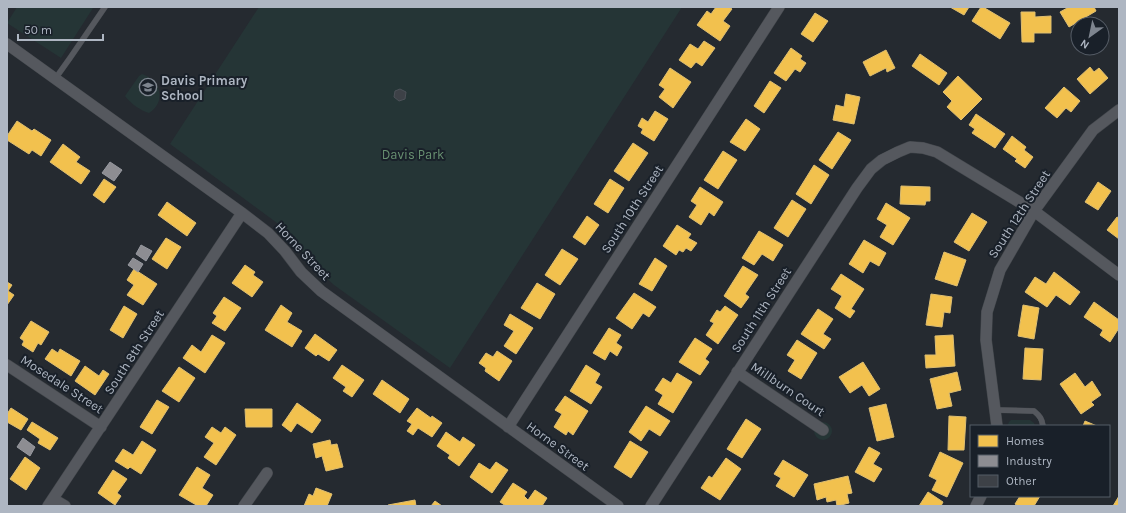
<svg xmlns="http://www.w3.org/2000/svg" width="1126" height="513" font-family="Karla,sans-serif">
<style>
.green{fill:#253536}
.homes{fill:#f2c14e;stroke:#debe71}
.industry{fill:#8d8d92;stroke:#9799a0}
.building{fill:#3d4147;stroke:#4c5158}
.lines{fill:none;stroke-linecap:round;stroke-linejoin:round}
.lane-casing{stroke:#42464b;stroke-width:6}
.street-casing{stroke:#42464b;stroke-width:12}
.lane{stroke:#55585e;stroke-width:5.5}
.street{stroke:#55585e;stroke-width:11}
.labels{text-anchor:middle;dominant-baseline:central;stroke-width:4;stroke-linejoin:round;paint-order:stroke}
.poi-label{font-size:13px;font-weight:bold;fill:#aeb6c2;stroke:#192029;text-anchor:start}
.park-label{font-size:13px;fill:#689071;stroke:#192029}
.street-label{font-size:13px;fill:#aeb6c2;stroke:#192029}
</style>
<rect width="100%" height="100%" fill="#252a30"/>
<path class="green" d="M17 7H92L93 8 61 58 7 23Z
M259 7H682L450 368 334 285 320 272 277 223 170 144Z
M142 74C145 75 147 76 150 78 163 88 163 104 149 113 141 111 130 103 125 96L139 76Z
M1011 420H1030L1034 423 1035 426H1007L1009 422Z
M814 431a9 9 0 1 1 18 0a9 9 0 1 1-18 0Z"/>
<path class="homes" d="M716 7H729L732 9 723 21 730 26 720 41 697 25 707 11 711 14Z
M950 7H969L964 15Z
M981 7H983L1010 23 1000 39 972 21Z
M1069 7H1094L1096 11 1069 27 1060 12Z
M1021 12H1035V17L1051 16V33H1034V42H1022Z
M815 13 828 21 813 42 801 34Z
M704 41 715 48 702 66 696 62 691 68 679 60 690 44 698 49Z
M791 48 802 56 800 59 806 63 800 72 795 69 786 81 774 73Z
M886 50 895 68 887 72 886 68 870 76 863 62Z
M920 54 947 73 939 85 912 66Z
M1090 67 1094 72 1099 68 1108 78 1090 94 1077 79Z
M670 68 691 82 673 108 659 97 665 89 659 85Z
M958 76 982 99 961 120 947 107 952 101 943 92Z
M770 81 781 88 764 113 754 106Z
M1064 87 1080 101 1071 112 1066 108 1057 118 1045 108Z
M846 94 860 97 854 124 833 120 836 105 844 107Z
M655 111 668 119 654 141 641 133 643 129 638 126 642 118 648 122Z
M976 114 1005 134 995 148 972 133 975 129 969 125Z
M746 119 760 129 745 151 730 142Z
M17 121 32 131 34 129 51 140 41 156 32 150 29 154 7 140V136Z
M838 132 851 140 832 169 819 160Z
M1012 136 1026 147 1024 150 1033 157 1025 168 1015 161 1017 159 1003 149Z
M633 143 648 153 629 181 614 171Z
M63 144 80 157 76 162 90 171 81 184 50 162Z
M723 151 737 160 718 189 704 180Z
M814 165 829 175 811 204 796 194Z
M104 179 116 187 104 203 93 195Z
M610 179 624 188 608 213 594 204Z
M1098 182 1111 191 1098 210 1085 202Z
M901 186 930 187V201H926L925 205 900 204Z
M700 187 723 202 714 216 709 212 701 225 689 217 697 205 691 201Z
M792 200 806 209 788 237 774 228Z
M167 202 196 223 187 236 158 215Z
M886 203 910 218 893 245 880 237 887 225 877 219Z
M972 213 987 222 969 251 954 242Z
M587 216 599 225 585 245 573 237Z
M1117 217 1119 218V239L1107 230Z
M677 225 691 234 688 238 697 243 691 251 686 248 683 252 679 250 676 255 663 246Z
M759 231 783 245 773 261 762 254 754 265 742 258Z
M166 238 181 247 167 269 152 259Z
M864 240 886 253 879 266 870 261 863 273 849 264Z
M562 249 578 259 560 285 545 275Z
M944 252 966 260 957 286 935 279Z
M655 258 667 266 652 291 639 284Z
M245 265 255 272 253 275 263 282 252 297 232 283Z
M743 266 758 275 745 294 749 297 741 308 724 296Z
M134 269 157 284 143 305 127 295 134 285 127 280Z
M1054 272 1080 292 1070 305 1056 295 1047 307 1025 292 1035 277 1046 284Z
M841 274 864 289 851 309 855 311 850 318 835 308 842 296 831 289Z
M7 282 12 285 8 291 14 295 7 305Z
M537 283 555 294 540 319 521 308Z
M634 293 656 307 649 317 643 313 632 329 616 318Z
M931 294 952 297 950 313 944 312 942 327 926 325Z
M224 297 241 308 225 331 212 323 217 316 213 313Z
M1094 302 1119 320V328L1110 342 1100 335 1103 330 1084 317Z
M281 305 292 313 287 322 302 331 292 347 265 330Z
M1023 305 1039 308 1034 339 1018 336Z
M124 306 137 314 123 338 110 330Z
M725 306 738 315 718 344 706 335 714 323 710 321 717 310 720 312Z
M818 309 833 319 823 334 831 339 824 349 801 334Z
M510 314 533 328 516 354 504 346 514 331 504 325Z
M31 321 49 332 41 345 38 343 33 352 22 345 24 341 20 338Z
M609 328 621 335 616 343 622 347 617 356 610 351 605 360 593 353Z
M315 334 337 350 329 361 318 354 316 356 305 348Z
M212 335 225 343 205 373 183 358 192 345 201 352Z
M953 335 955 366 926 368 925 355H936L935 336Z
M695 338 712 349 705 359 709 362 700 375 679 362Z
M797 340 817 353 801 379 788 371 795 360 787 355Z
M1025 348 1043 349 1041 380 1023 379Z
M52 349 58 353 60 349 80 361 71 376 45 359Z
M497 351 512 361 499 381 485 371 486 368 479 363 486 353 493 357Z
M863 362 880 389 869 396 862 385 850 393 839 377Z
M342 365 364 380 352 397 343 391 346 387 333 378Z
M586 365 600 374 595 383 602 387 591 404 570 391Z
M85 366 99 376 103 370 109 374 95 395 75 381Z
M179 367 195 378 179 402 162 391Z
M957 372 961 390 949 393 952 406 937 409 930 379Z
M677 373 692 382 673 413 658 404 663 395 655 390 663 378 671 383Z
M1075 373 1085 387 1092 381 1101 395 1091 402 1094 405 1081 414 1060 384Z
M382 380 409 399 400 413 373 394Z
M565 396 588 411 573 435 568 431 566 435 554 427 562 414 555 410Z
M157 400 169 407 152 434 140 427Z
M297 403 321 420 312 433 297 423 291 432 282 425Z
M886 404 894 437 877 441 869 408Z
M646 406 670 421 660 436 649 429 641 441 629 432Z
M11 408 28 419 21 430 7 422V414Z
M417 408 431 418 432 416 442 423 432 437 418 428 413 435 407 431 412 424 407 421Z
M245 409H272V427H246Z
M949 416 966 417 964 450H948Z
M746 419 761 429 742 458 727 449Z
M1085 421 1097 426H1083Z
M32 422 58 438 50 450 38 443 40 439 27 430Z
M212 427 221 433 225 427 236 435 216 465 204 457 214 443 205 437Z
M446 432 460 442 463 437 475 445 459 466 448 458 450 455 437 446Z
M330 440 331 445 337 444 343 467 326 471 322 456 316 458 313 444Z
M142 441 156 450 141 474 130 467 128 469 115 461 123 449 133 455Z
M630 441 648 452 631 478 614 467Z
M869 447 880 453 873 464 882 469 874 482 855 472Z
M940 452 963 463 947 497 932 490 937 480 929 476Z
M25 457 40 468 26 490 10 479Z
M726 458 741 469 720 500 701 488 709 476 712 478Z
M783 460 808 475 794 497 776 486 781 478 774 474Z
M496 462 508 470 492 493 470 477 479 463 490 470Z
M197 467 210 475 202 488 213 495 206 506H198L179 495Z
M113 470 127 479 117 493 121 496 115 505 98 493Z
M848 476 852 493 847 494 849 503 837 506 836 500 827 502 826 497 817 500 814 484Z
M513 483 527 492 524 496 528 500 535 490 547 498 542 506H506L500 502Z
M316 488 332 494 327 506H304L309 494 313 496Z
M928 492 943 502 941 506H919Z
M1020 496H1040L1034 506H1018L1015 504Z
M1119 496V506H1113Z
M415 500 416 506H388V505Z
M435 501 442 506H431Z"/>
<path class="industry" d="M110 162 122 170 114 181 102 173Z
M141 245 152 251 146 261 136 254Z
M133 258 143 264 138 272 128 265Z
M23 438 35 447 30 456 17 447Z"/>
<path class="building" d="M400 89 406 92 405 99 399 101 394 97 395 91Z"/>
<g class="lines">
<defs>
<path id="lane" d="M55 79 70 58 105 7
M994 410 1034 411C1040 416 1042 419 1043 426"/>
<path id="street" d="M7 44 242 213 268 233 285 251 301 272 321 291 618 506
M7 365 101 427
M737 372 823 430
M997 426 986 340 987 312 1000 270 1034 211 1093 130 1119 110
M508 427 779 7
M53 499 65 506
M48 506 242 213
M244 506 267 473
M651 506 857 188 871 169 882 160 898 152 910 147 923 148 937 152 1034 211 1119 275
M976 506 981 496"/>
</defs>
<use href="#lane" class="lane-casing"/>
<use href="#street" class="street-casing"/>
<use href="#lane" class="lane"/>
<use href="#street" class="street"/>
</g>
<defs>
<symbol id="school-ring" viewBox="-11 -11 22 22"><circle r="9.5" fill="#192029" stroke="#7e858f" stroke-width="1.5"/><path d="M0-5L7-2L0 1L-7-2ZM-4 1L0 2.5L4 1V4Q0 6-4 4Z" fill="#7e858f"/></symbol>
</defs>
<g fill-rule="evenodd">
<use href="#school-ring" x="138" y="77" width="20" height="20"/>
</g>
<g class="labels">
<g class="poi-label">
<text x="161" y="80">Davis Primary<tspan x="161" dy="15">School</tspan></text>
</g>
<g class="park-label">
<text x="413" y="154">Davis Park</text>
</g>
<g class="street-label">
<text transform="translate(632 209) rotate(-57)">South 10th Street</text>
<text transform="translate(1019 214) rotate(-57)">South 12th Street</text>
<text transform="translate(303 251) rotate(47)">Horne Street</text>
<text transform="translate(761 310) rotate(-57)">South 11th Street</text>
<text transform="translate(134 352) rotate(-57)">South 8th Street</text>
<text transform="translate(62 384) rotate(33)">Mosedale Street</text>
<text transform="translate(788 389) rotate(34)">Millburn Court</text>
<text transform="translate(558 446) rotate(36)">Horne Street</text>
</g>
</g>
<rect width="1126" height="513" fill="none" stroke="#aeb6c2" stroke-width="16"/>
<rect x="970" y="425" width="140" height="72" fill="#192029" stroke="#555c66"/>
<rect x="978" y="435" width="20" height="12" fill="#f2c14e" stroke="#555c66"/>
<text x="1006" y="445" font-size="12" fill="#aeb6c2">Homes</text>
<rect x="978" y="455" width="20" height="12" fill="#8d8d92" stroke="#555c66"/>
<text x="1006" y="465" font-size="12" fill="#aeb6c2">Industry</text>
<rect x="978" y="475" width="20" height="12" fill="#3d4147" stroke="#555c66"/>
<text x="1006" y="485" font-size="12" fill="#aeb6c2">Other</text>
<g transform="translate(1090 36) rotate(213)"><circle r="19" fill="#192029" stroke="#555c66"/>
<path d="M0-3L7 15L0 10L-7 15Z" fill="#7e858f"/>
<text y="-6" font-size="11" font-weight="bold" text-anchor="middle" fill="#aeb6c2">N</text>
</g>
<path d="M18 34v6h85v-6" fill="none" stroke="#aeb6c2" stroke-width="2"/>
<text x="24" y="34" font-size="12" fill="#aeb6c2" stroke="#192029" stroke-width="3" paint-order="stroke">50 m</text>
</svg>
